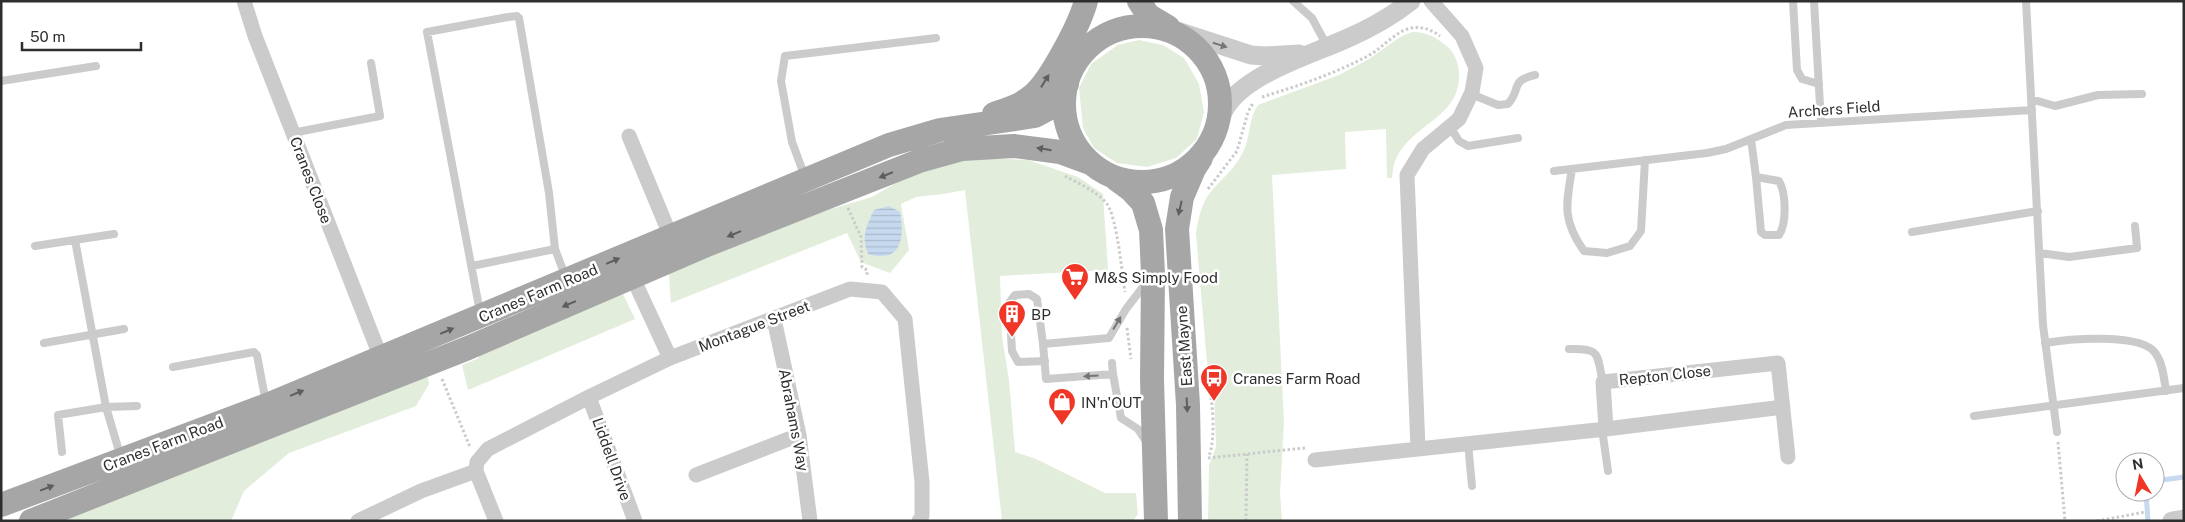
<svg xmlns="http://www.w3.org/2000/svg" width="2185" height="522" font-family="'Public Sans',sans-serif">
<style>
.grass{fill:#e2eddb}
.water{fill:url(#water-rules)}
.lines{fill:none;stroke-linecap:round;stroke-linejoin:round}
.stream{stroke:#c6d9ee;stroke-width:5}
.path{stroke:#cbcbcb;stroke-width:3;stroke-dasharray:2.5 2.5;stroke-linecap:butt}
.service{stroke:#cbcbcb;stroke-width:8}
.minor{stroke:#cbcbcb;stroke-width:15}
.tertiary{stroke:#cbcbcb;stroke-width:19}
.primary{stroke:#a6a6a6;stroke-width:24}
.oneway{fill:#757575}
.oneway2{fill:#5e5e5e}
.labels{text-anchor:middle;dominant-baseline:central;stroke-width:5;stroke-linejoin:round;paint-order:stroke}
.street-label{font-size:15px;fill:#2e2e2e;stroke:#fff}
.poi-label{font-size:15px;fill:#2e2e2e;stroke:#fff;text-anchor:start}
</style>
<defs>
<pattern id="water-rules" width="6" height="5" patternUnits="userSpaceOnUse" patternTransform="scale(1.25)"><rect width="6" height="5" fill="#c6d9ee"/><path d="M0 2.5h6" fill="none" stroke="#abc"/></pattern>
</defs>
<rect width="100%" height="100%" fill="#fff"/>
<path class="grass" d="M1412 32C1428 32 1437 38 1449 48 1455 54 1459 65 1459 73 1461 118 1412 123 1396 159 1393 164 1393 172 1392 178H1387L1386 129 1345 132 1346 169 1272 175 1284 422 1280 493 1282 521H1208L1209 465 1216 447 1214 386 1207 363 1196 233C1198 220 1201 205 1209 194 1220 180 1236 168 1243 152 1251 136 1248 119 1258 105L1339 75 1369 59 1400 37Z
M1139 40 1163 45 1184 58 1199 84 1204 112 1197 139 1176 158 1147 167 1117 163 1094 148 1083 128 1079 88 1091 64 1118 45Z
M977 158 1028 160 1078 177 1103 194 1108 270 1000 276 1002 337 1009 380 1015 452 1036 459 1105 493H1136L1138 514 1133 521H1002L965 190 943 194 916 197 901 204 909 250 890 273 861 262 847 233 671 303 669 275 662 274 784 223 872 197 918 170Z
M622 292 635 319 468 390 462 365 479 358 477 352Z
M427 373 429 384 416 406 289 453 244 491 231 521H59Z"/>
<path class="water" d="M889 206 900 212C905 238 901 264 868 254 861 237 866 227 874 210Z"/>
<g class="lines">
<path class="stream" d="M2155 481 2184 477
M2146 492 2148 521"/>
<path class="path" d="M1262 97C1298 86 1333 74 1366 57 1382 49 1394 32 1411 28 1422 26 1432 30 1440 36
M1065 176C1078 183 1098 192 1107 204 1117 218 1122 273 1125 292
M1208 189 1237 151 1248 112 1253 103
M848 208 861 237 862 267 867 270V276
M1127 328 1131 359
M1207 378C1213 397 1216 438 1209 456
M442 379 470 447
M2058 442 2065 521
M1208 458 1305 448
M1246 521 1247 454
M2097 521 2145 512"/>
<path class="service" d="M1293 1 1312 18 1327 46
M1793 1 1797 70 1802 79 1819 84
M1814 1 1821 123
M2026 1 2043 325 2057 432
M1 81 96 66
M1471 94 1498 105 1508 104C1522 89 1509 81 1535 75
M2031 99 2055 106 2098 95 2142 94
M1450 127 1459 141 1468 146 1518 138
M292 133 380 116 371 63
M1751 139 1756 177 1761 232 1765 235H1779C1787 223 1786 193 1779 181L1756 177
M1572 169C1566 205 1562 220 1584 251L1607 253 1630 246 1641 231 1645 160
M1554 171 1707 153 1726 149 1786 125 2032 110
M805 177 792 142 781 81 785 56 936 38
M1912 232 2038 211
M75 240 106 407 121 458
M35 246 114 234
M2040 253 2069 257 2137 248 2135 226
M472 266 555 249
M1146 283 1126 309 1109 338 1043 344 1046 379 1113 374 1121 418 1138 429 1147 443
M480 312 427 32 508 17 517 16 519 18 549 193 555 249 566 278
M44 343 124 329
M2045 343C2068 339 2143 332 2156 354 2163 364 2164 379 2166 391
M1043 344 1037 299 1029 294 1015 295 1009 303 1012 351 1018 362 1045 361
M1569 349C1602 348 1596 354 1603 382
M1112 363 1113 374
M173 367 254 352 257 355 266 403
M1974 416 2184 388
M1602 429 1608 471
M1468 443 1472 486
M62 452 58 415 106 407 137 406"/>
<path class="minor" d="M244 1 255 36 381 358
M629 136 671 237
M632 276 670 358
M774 319 799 435 810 521
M589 397 635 521
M1606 429 1783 407
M1418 448 1407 175 1423 149 1459 119 1472 92 1476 68 1462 36 1431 1
M1315 460 1606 429 1603 382 1778 363 1788 457
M696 475 799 435
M358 521 421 491 476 471
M496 521 476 471 477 462 488 449 589 397 670 358 850 289 882 292 905 319 922 482V516L919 521"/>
<path class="tertiary" d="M1174 30 1251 55 1265 56 1299 54
M1218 125C1221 118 1223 110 1228 104 1251 72 1313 54 1348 38 1371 28 1392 16 1411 1
M2172 521 2184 519"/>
<path class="primary" d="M1139 1 1148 15 1168 27
M1064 104a78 78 0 1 1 156 0a78 78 0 1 1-156 0Z
M994 114C1008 109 1022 105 1033 95 1050 81 1080 24 1086 1
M1116 179 1131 190 1143 203 1151 230 1153 274 1152 379 1156 521
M1 505 267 405 889 145 940 130 1035 116 1052 107 1063 94 1067 84
M31 521 468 348 709 244 919 161 962 149 1014 146 1060 152 1090 163
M1190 521 1188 405 1177 229 1182 197 1194 169 1201 158"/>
</g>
<defs><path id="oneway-solid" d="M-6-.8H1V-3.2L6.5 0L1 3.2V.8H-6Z" transform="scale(1.25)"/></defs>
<g class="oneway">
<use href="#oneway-solid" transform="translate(1220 45) rotate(17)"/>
<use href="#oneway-solid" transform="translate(1117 323) rotate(-59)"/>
<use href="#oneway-solid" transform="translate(1091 376) rotate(176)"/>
</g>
<g class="oneway2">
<use href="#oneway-solid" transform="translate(1045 81) rotate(-58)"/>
<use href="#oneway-solid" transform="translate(1044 149) rotate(-171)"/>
<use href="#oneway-solid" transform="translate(886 175) rotate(158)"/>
<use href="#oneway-solid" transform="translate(1180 208) rotate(103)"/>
<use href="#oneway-solid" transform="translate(734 234) rotate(158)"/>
<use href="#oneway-solid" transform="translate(613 261) rotate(-23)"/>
<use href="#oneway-solid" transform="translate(569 304) rotate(157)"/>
<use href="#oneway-solid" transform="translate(447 331) rotate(-23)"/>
<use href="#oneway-solid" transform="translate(297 393) rotate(-22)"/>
<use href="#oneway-solid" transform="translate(1187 405) rotate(87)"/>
<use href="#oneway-solid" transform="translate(47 488) rotate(-21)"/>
</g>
<defs>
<symbol id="supermarket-pin" viewBox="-11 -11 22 30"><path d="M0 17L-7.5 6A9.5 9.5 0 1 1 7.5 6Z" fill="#ef3627" stroke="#fff"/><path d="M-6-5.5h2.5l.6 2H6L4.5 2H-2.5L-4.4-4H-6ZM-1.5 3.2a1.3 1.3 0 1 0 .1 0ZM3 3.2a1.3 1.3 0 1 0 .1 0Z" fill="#fff"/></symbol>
<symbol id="building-pin" viewBox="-11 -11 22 30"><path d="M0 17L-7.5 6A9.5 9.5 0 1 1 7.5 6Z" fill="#ef3627" stroke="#fff"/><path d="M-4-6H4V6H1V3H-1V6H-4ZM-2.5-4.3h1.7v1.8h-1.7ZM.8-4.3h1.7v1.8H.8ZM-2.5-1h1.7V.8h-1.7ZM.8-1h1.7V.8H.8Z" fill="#fff"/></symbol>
<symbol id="bus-pin" viewBox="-11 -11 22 30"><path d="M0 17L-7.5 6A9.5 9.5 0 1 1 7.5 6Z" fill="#ef3627" stroke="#fff"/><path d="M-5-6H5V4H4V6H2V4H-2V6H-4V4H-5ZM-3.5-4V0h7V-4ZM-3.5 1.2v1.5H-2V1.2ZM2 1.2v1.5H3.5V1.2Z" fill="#fff"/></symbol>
<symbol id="shop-pin" viewBox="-11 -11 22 30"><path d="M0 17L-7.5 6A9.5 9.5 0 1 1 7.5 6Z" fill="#ef3627" stroke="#fff"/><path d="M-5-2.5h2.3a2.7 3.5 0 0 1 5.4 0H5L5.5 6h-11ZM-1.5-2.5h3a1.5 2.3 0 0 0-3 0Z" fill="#fff"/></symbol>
</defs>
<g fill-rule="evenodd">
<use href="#supermarket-pin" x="1059" y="261" width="32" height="43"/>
<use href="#building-pin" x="996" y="298" width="32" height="43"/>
<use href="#bus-pin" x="1198" y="362" width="32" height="43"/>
<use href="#shop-pin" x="1046" y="386" width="32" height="43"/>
</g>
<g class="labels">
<g class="street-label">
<text transform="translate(1834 109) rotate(-4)">Archers Field</text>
<text transform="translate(311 180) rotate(69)">Cranes Close</text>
<text transform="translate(538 293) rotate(-23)">Cranes Farm Road</text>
<text transform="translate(754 326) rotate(-21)">Montague Street</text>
<text transform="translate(1184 346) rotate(-94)">East Mayne</text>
<text transform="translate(1665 375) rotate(-6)">Repton Close</text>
<text transform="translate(794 420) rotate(79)">Abrahams Way</text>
<text transform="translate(163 444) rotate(-21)">Cranes Farm Road</text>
<text transform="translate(612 459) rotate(70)">Liddell Drive</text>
</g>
<g class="poi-label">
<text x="1094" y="277">M&amp;S Simply Food</text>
<text x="1031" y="314">BP</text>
<text x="1233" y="378">Cranes Farm Road</text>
<text x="1081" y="402">IN'n'OUT</text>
</g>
</g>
<rect width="2185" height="522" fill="none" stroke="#2e2e2e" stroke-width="5"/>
<g transform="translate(2140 477) rotate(350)"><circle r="24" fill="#ffffff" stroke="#ababab"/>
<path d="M0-4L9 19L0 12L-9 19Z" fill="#ef3627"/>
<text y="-8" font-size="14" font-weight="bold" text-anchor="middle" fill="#2e2e2e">N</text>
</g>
<path d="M22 42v8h119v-8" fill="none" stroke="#2e2e2e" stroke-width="2.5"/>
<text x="30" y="42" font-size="15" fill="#2e2e2e" stroke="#ffffff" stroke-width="4" paint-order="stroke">50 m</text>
</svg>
